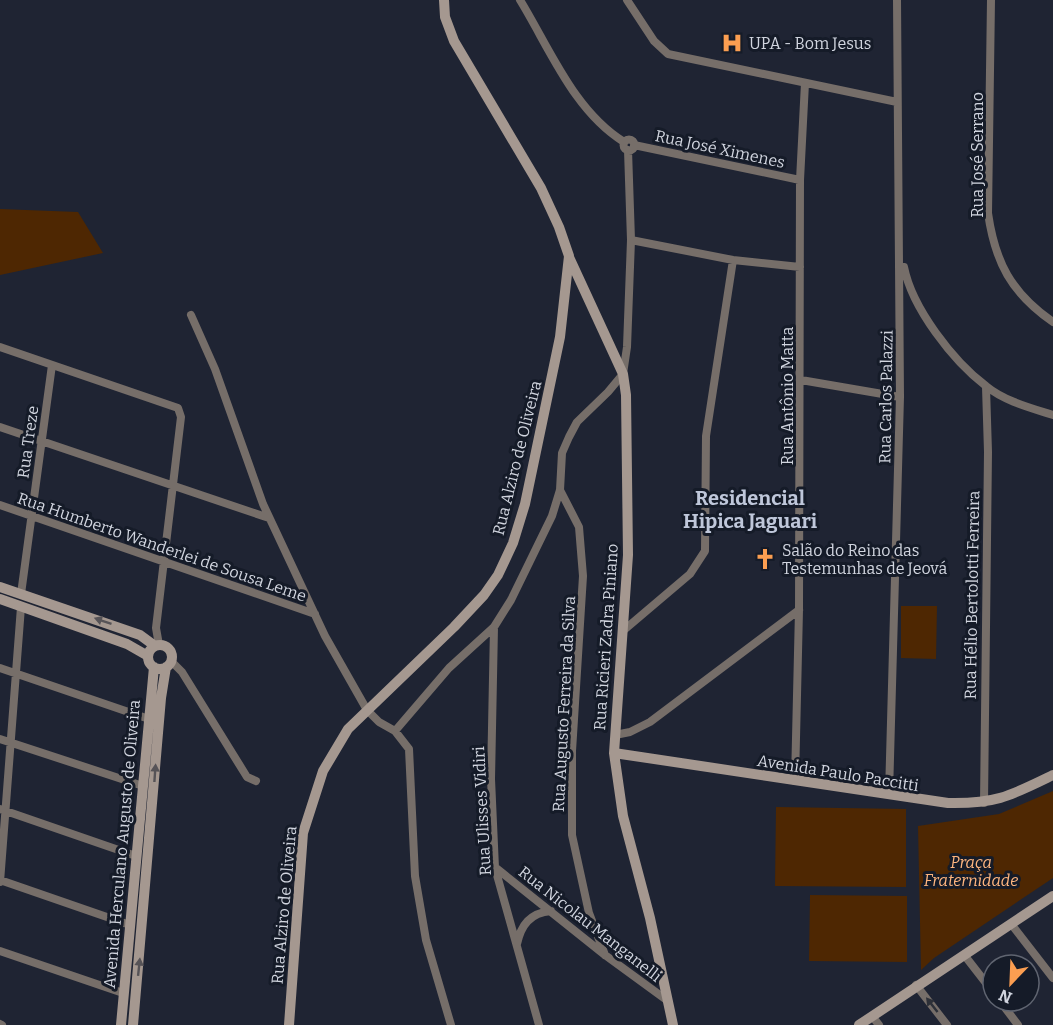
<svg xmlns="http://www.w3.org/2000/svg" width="1053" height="1025" font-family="Bitter,serif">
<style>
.green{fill:#4e2702}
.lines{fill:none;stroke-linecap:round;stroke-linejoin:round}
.street{stroke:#766e69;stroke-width:8}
.secondary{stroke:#a59890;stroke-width:10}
.oneway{fill:#565357}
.oneway2{fill:#2d3038}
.labels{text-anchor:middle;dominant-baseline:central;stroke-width:6;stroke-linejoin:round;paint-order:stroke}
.poi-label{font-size:16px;fill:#d1d5df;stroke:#151b28;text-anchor:start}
.street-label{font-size:16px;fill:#d1d5df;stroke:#151b28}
.park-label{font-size:16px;font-style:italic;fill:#ffb67f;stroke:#151b28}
.quarter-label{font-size:20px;font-weight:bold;fill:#bfc7da;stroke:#151b28}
</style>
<rect width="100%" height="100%" fill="#1f2433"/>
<path class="green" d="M0 209 78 212 103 253 0 275Z
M901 606H937L936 659 901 658Z
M1053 791V878L934 958 921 970 918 826 999 814Z
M776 807 906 809V887L775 886Z
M810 895 907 896V962L809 961Z"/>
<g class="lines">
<path class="street" d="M520 0C550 49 574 111 624 142
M627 0 654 41 668 54 897 102
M991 0 988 213C995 262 1011 293 1053 322
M623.5 145a5.5 5.5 0 1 1 11 0a5.5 5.5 0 1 1-11 0Z
M634 145 800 180
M631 240 733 260 800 267
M904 267C912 308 953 361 986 386 1004 401 1031 408 1053 415
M191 315 215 369 263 504 325 636 367 710 379 722 395 731 409 749 415 876 426 940 451 1025
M0 347 178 408 181 417 156 628 159 645
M801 380 900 397
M0 427 269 518
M560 490 579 527 583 576 572 751V835L589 913 605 955
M0 505 315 614
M21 594 52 365
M494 627 491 779 495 868 539 1025
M624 630 690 574 705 551 706 436 733 260
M171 661 182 672 247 777 256 781
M0 668 149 719
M395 731 449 668 494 627 511 600 552 516 560 490 562 453 569 437 577 422 608 392 623 374 627 347 631 240 628 150
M615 735 630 732 650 722 799 610
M0 739 143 786
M795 781 799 610 800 180 805 83
M889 794 900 397 897 0
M984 803 988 452 986 387
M0 809 136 856
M496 868 605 955 668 1001
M0 880 130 925
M0 882 21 607
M1012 925 1053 978
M517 944C521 925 530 913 551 911
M0 951 123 993
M965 956 993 992
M916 985 947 1025
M1000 1001 1018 1025
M872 1016 879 1025
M0 1024 2 1025"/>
<path class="secondary" d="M569 257 623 374 626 395 628 555 614 753 623 816 650 918 673 1025
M0 587 140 635 155 646
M0 599 127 644 148 656
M148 657a12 12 0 1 1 24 0a12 12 0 1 1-24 0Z
M614 753 948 803C996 804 1010 796 1053 775
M121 1025 154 667
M133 1025 161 698 166 667
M289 1025 303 833 323 771 348 729 454 627 484 595 498 575 513 543 525 504 560 337 569 256 559 227 541 188 454 41 445 17 444 0
M859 1025 1053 896"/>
</g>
<defs><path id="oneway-solid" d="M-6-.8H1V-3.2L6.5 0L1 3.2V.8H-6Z" transform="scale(1.5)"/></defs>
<g class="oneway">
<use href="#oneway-solid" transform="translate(103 621) rotate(-161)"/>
<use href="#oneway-solid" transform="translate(155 773) rotate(-86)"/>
<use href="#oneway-solid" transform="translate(139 967) rotate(-84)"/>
</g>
<use class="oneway2" href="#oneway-solid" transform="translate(932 1005) rotate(-128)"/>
<defs>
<symbol id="hospital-bare" viewBox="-9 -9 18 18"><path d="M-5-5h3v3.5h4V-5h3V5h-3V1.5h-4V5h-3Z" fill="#fb9e51" stroke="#151b28" stroke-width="2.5" paint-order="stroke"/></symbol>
<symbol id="church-bare" viewBox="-9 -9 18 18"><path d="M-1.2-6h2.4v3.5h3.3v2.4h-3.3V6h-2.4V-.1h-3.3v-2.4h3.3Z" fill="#fb9e51" stroke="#151b28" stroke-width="2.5" paint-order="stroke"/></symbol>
</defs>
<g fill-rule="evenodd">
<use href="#hospital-bare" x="717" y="28" width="30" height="30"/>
<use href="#church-bare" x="750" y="544" width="30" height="30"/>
</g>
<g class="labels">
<g class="poi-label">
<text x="749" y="43">UPA - Bom Jesus</text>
<text x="782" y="550">Salão do Reino das<tspan x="782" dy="18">Testemunhas de Jeová</tspan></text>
</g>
<g class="street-label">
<text transform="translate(720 149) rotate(12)">Rua José Ximenes</text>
<text transform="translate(977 155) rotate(-90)">Rua José Serrano</text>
<text transform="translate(787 396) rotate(-90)">Rua Antônio Matta</text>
<text transform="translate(886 397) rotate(-89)">Rua Carlos Palazzi</text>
<text transform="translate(28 442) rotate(-82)">Rua Treze</text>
<text transform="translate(517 458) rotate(-76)">Rua Alziro de Oliveira</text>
<text transform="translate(162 547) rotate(19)">Rua Humberto Wanderlei de Sousa Leme</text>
<text transform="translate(972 595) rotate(-89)">Rua Hélio Bertolotti Ferreira</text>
<text transform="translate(606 637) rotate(-86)">Rua Ricieri Zadra Piniano</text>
<text transform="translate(564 704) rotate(-87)">Rua Augusto Ferreira da Silva</text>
<text transform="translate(838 773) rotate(9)">Avenida Paulo Paccitti</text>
<text transform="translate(482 811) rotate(-93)">Rua Ulisses Vidiri</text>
<text transform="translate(122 844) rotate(-85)">Avenida Herculano Augusto de Oliveira</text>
<text transform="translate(284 905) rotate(-85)">Rua Alziro de Oliveira</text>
<text transform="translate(590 924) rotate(38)">Rua Nicolau Manganelli</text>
</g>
<g class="park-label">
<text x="971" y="862">Praça<tspan x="971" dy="18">Fraternidade</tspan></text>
</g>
<g class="quarter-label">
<text x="750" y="498">Residencial<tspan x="750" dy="23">Hipica Jaguari</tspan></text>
</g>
</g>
<g transform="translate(1011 983) rotate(203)"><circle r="28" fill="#151b28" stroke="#606571" stroke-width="1.5"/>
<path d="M0-4.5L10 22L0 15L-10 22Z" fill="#fb9e51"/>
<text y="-9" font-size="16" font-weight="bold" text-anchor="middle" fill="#d1d5df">N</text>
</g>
</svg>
